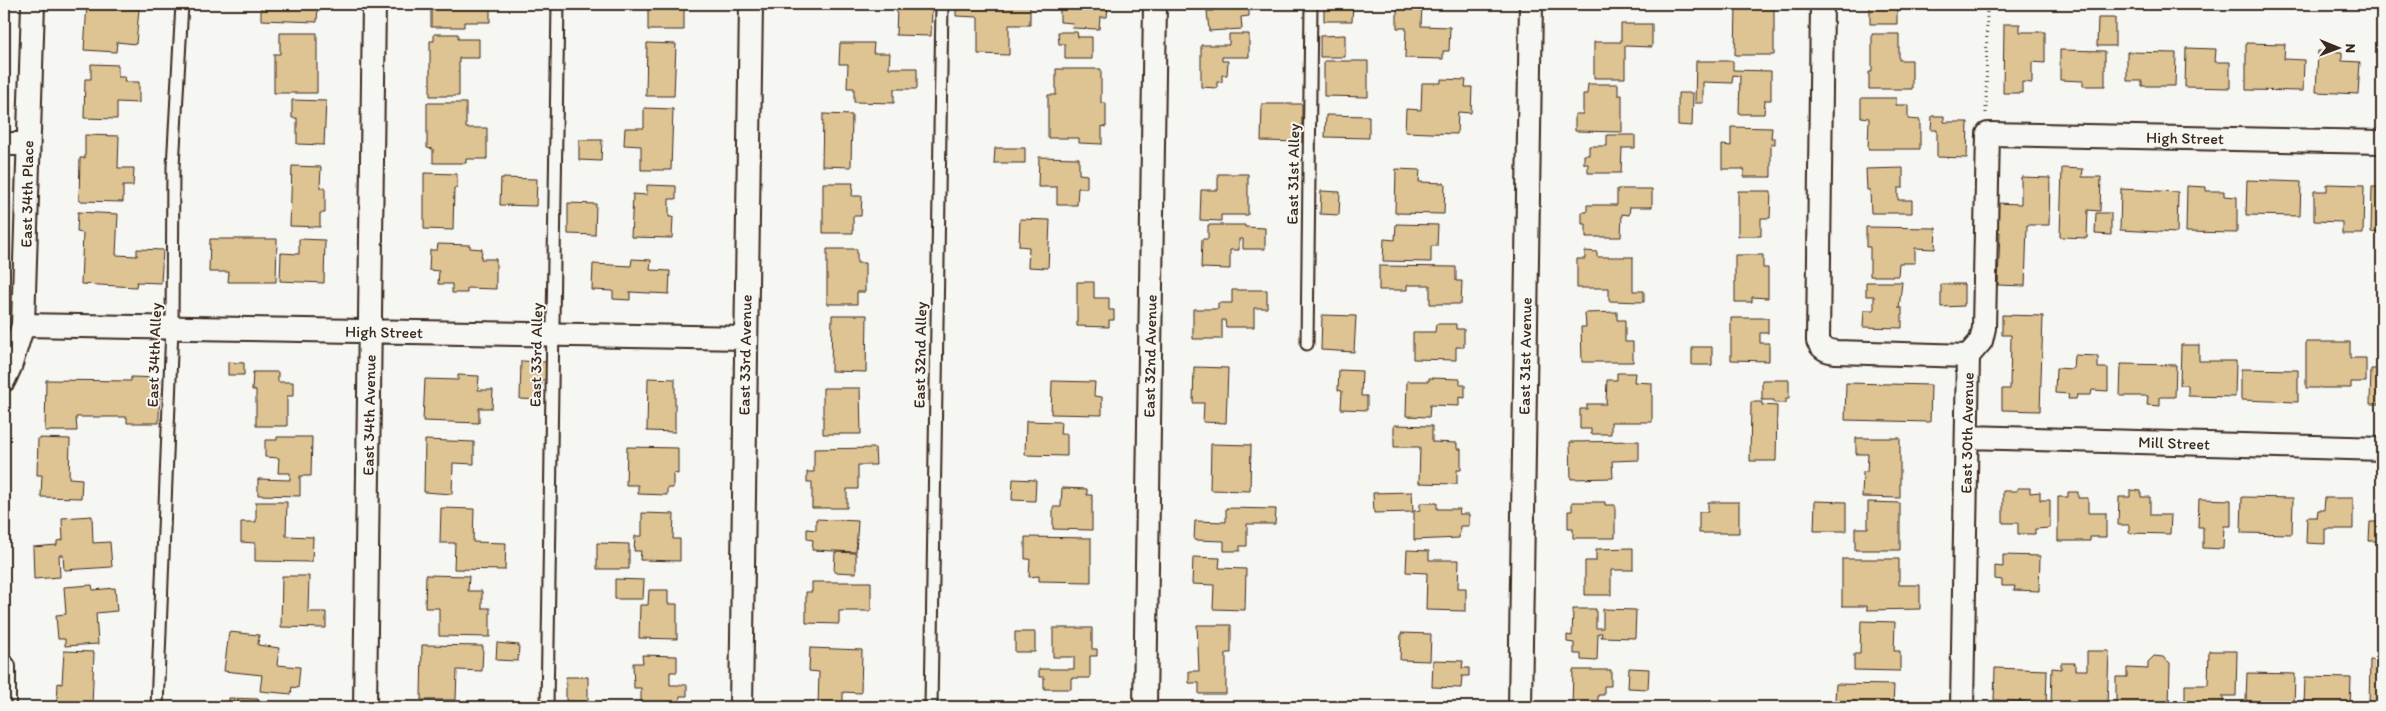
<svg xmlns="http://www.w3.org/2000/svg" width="2386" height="711" font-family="Itim,sans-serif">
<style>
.building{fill:#dec393;stroke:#3b2a1e}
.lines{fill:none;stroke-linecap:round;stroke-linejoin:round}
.service-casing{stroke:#3b2a1e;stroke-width:15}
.minor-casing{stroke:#3b2a1e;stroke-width:26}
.path{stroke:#3b2a1e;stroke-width:3;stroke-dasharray:1 4;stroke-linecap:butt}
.service{stroke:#f6f6f2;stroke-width:11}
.minor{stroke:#f6f6f2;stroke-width:22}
.labels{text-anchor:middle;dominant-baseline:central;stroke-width:4;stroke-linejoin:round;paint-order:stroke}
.street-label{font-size:16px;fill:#3b2a1e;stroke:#f6f6f2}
</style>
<rect width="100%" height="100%" fill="#f6f6f2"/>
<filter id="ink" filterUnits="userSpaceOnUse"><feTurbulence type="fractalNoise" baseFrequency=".02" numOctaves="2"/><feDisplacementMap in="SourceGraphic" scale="10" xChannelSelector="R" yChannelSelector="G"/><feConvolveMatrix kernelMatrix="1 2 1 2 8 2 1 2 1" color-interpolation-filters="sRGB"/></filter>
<g filter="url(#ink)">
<path class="building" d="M87 4H119L118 8 139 9 136 44 117 42 116 52 84 50Z
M261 4H318L317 22 261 20Z
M431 4H490V22H464V27H431Z
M648 4 684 5V30H648Z
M956 4H1030V25H1009V55L978 54V17L956 16Z
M1060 4 1108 6 1107 17H1100L1099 29 1072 28 1073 23 1060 22Z
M1213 4H1249V16L1241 17 1242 29 1209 31 1207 11H1213Z
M1324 4H1353L1352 21H1324Z
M1870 4H1897V24H1870Z
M1736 5H1774V55H1735Z
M1397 6 1422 7 1421 26 1450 27 1449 51H1443V59L1405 58 1406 28H1397Z
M897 7 932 9 931 36 896 35Z
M2098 18H2115V46H2097Z
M1621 24H1652V47L1625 46V78H1594V42H1621Z
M2004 24H2020V32H2045V63L2032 62V83L2022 82V93H2003Z
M1058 32H1077L1078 37H1092V59H1065V44H1059Z
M280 33H317V93H274V54H280Z
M434 34H458V39H479V58H459V96H430V41H434Z
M1229 34H1249V57H1222V61H1228L1227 75H1222V82H1217V88L1201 87V45H1229Z
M1872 34H1899V60H1912V89H1869V72H1872Z
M1345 35V57H1320V36Z
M647 43 676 44 674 96H646Z
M840 43H874L873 53H890L889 68H917V89H894V103L854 102V88H847L848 64H839Z
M2246 43 2285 44 2284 59 2304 60 2303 91 2246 90Z
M2186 48 2216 49 2215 62H2230V88L2185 87Z
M2060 50 2105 51V86H2083V81L2060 80Z
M2318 51 2342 52V61L2360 62 2358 94 2316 92Z
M2127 52 2176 53 2175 86H2142V81H2127Z
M1324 61H1368V97L1324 96Z
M1696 61H1733V70L1771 71V100H1765L1764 114H1739L1740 76 1733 75 1732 83 1703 82V103H1695Z
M91 64 118 65V77H125L124 82H139V103L117 102V119L84 118 85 79H91Z
M2379 64H2382V94H2379Z
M1056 69H1101V103H1106V127L1102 126V144L1079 143V138H1048V95H1056Z
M1441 79 1466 80 1465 87H1472L1471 113 1458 112 1457 134 1405 132 1406 109 1421 110 1422 83H1441Z
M1588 84H1618V95H1622V132L1575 131V114H1583V94H1587Z
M1678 93H1693L1692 126 1678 125Z
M1861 98H1896V105H1908V119L1920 120V149H1868L1869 118 1861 117Z
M292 100 326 101 324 145 297 144V118H292Z
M427 103H466V128H487V159H466V163H433V149L427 148Z
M1262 104H1302V142L1261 141Z
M644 108 673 109 671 170H641V146L624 145 625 128H644Z
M823 114 852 115 851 167 822 166Z
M1326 115 1369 116V138L1325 137Z
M1932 116H1944V122H1968L1967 158 1937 157V130H1931Z
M1731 127 1772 128 1771 138H1775V144H1771V177H1744V169H1722V145L1731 146Z
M85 135 119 136 118 168H134L133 186H123V202L79 201 80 158H85Z
M1607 135H1635V148H1622L1621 173H1588V164H1584V155H1589V146H1607Z
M579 140H602L601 161 579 160Z
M995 148H1025V163H994Z
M1039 157 1079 158V174L1087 175V188H1078L1077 205H1057V187H1038Z
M292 166 321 167 320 188H325V213H320V227L290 226Z
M1903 168V188H1898V200H1912V213H1871L1870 190H1867L1866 169Z
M2062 168 2083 169 2082 177H2101L2100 211 2088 210 2087 238 2060 237Z
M1396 169 1420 170 1419 182 1445 183 1444 214 1395 213Z
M424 173 457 174V188H454L453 230 424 229Z
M1218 174H1248V215H1221V221L1200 220 1201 190H1218Z
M2021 177 2050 178 2049 225H2027L2025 286 1998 285 2000 232H1994L1995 203 2021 204Z
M501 178 537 179 536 206 500 205Z
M2247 180 2301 182 2300 216 2246 215Z
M823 183H853L852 196H862L861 216H853V233H823Z
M2327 184 2364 185 2363 234H2342V222L2314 221V191H2327Z
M647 185 676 186V199H669V217H673L672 238 631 237 633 194 647 195Z
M2187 186 2206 187V191H2224V196L2237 197V233L2186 232Z
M2372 187H2382V233L2371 232Z
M1617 189H1652V207H1630L1629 215 1622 214 1621 237H1586V224H1582V212H1587V205H1617Z
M2121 189 2178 192 2177 233 2120 230Z
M1321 191 1340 192 1339 215 1320 214Z
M1738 191H1771L1770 218H1761V236H1738Z
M568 203 596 204 595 235 568 234Z
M78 212 118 214 116 255 137 256V249L163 250 161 283 137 282 136 287 81 284 83 233 77 232Z
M2096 213H2111V235L2095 234Z
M1020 219 1050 220 1048 268 1028 267 1029 247 1019 246Z
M1396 224 1438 225 1437 246H1431V262L1383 261 1384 239 1395 240Z
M1208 225H1245V227L1265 228V249H1243V239H1239V250H1230V269L1201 268 1202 239H1208Z
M1866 227 1936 228 1935 249 1915 248V263H1899L1898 276H1870V247H1866Z
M210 239H277L276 282H228L229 272H209Z
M299 239 325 240 324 283 280 281 281 253 299 254Z
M438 244 470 245V248L482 249 481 259H496V289L467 288V293H452V284H438L439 271 429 270 430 250H437Z
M827 249H857V263H865V292H857V304H827Z
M1585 251 1597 252V257H1633V291H1644V302L1609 301V288H1577V259H1585Z
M1735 255H1763V268H1768V298L1752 297V302H1735Z
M632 259 651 260 650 270 670 271 669 294 630 292V300L613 299V291L592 290 593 264 631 266Z
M1379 266 1456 267V281H1462L1461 304H1430V285H1407V290H1379Z
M1077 282H1094V298H1109V310H1114V320H1109V327L1077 326Z
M1866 282H1902L1899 308H1902V328L1863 327 1864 310H1874V296H1866Z
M1941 284H1964V306L1941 307Z
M1232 290H1267V308H1254V327H1226L1225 320H1222V339H1193V309H1218V303H1232Z
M1617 312V320H1625V342H1633V362H1582L1581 327H1586L1585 313Z
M832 315H867L866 372 831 371Z
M1322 315 1356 316 1354 352 1321 350Z
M2002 315 2043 316 2040 411 2002 410V389H2010L2011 335H2002Z
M1731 318H1768V333H1760V343H1769V361L1731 360Z
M1436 324H1456V329H1464V347H1456V360L1413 359V332H1435Z
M2306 342H2350V358H2366V382H2351V388H2306Z
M2181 345H2199V361H2236L2235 397 2188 396V385H2180Z
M1692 347H1712V365H1692Z
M2074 355 2098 356V368H2108V391L2092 390 2091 395H2077L2076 399H2068L2069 394 2055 393 2056 368 2073 369Z
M521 361 546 362V380H542L541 400 520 399Z
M228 362 244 363V375H228Z
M2121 364 2176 365 2175 397H2160V406L2147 405 2148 396H2120Z
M1194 367 1228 368 1226 423 1203 422 1204 403H1193Z
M2241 369 2298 370V402L2241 400Z
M2371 369H2382V404H2370Z
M1339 370 1362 371 1361 396H1367V410L1341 409 1342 391 1338 390Z
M253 372H278V382H293V396H287V426H256V390H252Z
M1617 373H1635L1634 382 1652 383V422H1611V434H1591V429H1580V409H1587V404H1606L1607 380H1617Z
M458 375 479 376 478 390H493L492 408H479V423L423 421 425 379 458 380Z
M131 377 160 378 159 423H127V417H76L77 431H45L46 380 131 381Z
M648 378 675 379V432L647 431Z
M1429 378 1460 379V385H1465V398L1459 397V406L1430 405 1429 417 1406 416 1407 381H1429Z
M1762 380H1789V399H1786V403H1774V400H1762Z
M1052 381 1095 382 1094 396 1102 397V415L1051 414Z
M1846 383 1931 385 1930 422 1845 420Z
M823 388H860L861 434H823Z
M1751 402H1762V405L1777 406 1776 461H1750Z
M1026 421 1061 422 1060 434H1067V456L1025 455Z
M1394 425 1432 426V442L1457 443V449H1461V470H1457V484L1419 483 1420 447H1394Z
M277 437H312L311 476H300V496L258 495V479L290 480V473H278L279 458 265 457V440H277Z
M38 438 70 439 69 478 82 479 81 498 41 497 42 475H37Z
M1856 438H1900V498L1862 497 1863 472H1867L1868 454H1856Z
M425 440 474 442V464L453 463 452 494 424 492Z
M1639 441V460L1612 461 1613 478 1571 479 1570 442Z
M1211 444 1251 445 1250 491 1210 490Z
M627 447 678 448V474L673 473V488H667V495L638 494V485H626Z
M875 448 876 465H858V489H847V508H812V482H807V472H814V449Z
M1013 479 1036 480 1035 501 1012 500Z
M1062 488 1087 489V495H1092V530L1053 529V507H1061Z
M2017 488H2030V493L2040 492V500H2050V528L2035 529V534H2018V523H2003V491H2017Z
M2130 490 2141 491V497H2150V515H2171L2170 534 2129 533V525H2118L2119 497H2130Z
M1412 492 1413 512 1374 513 1373 493Z
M2068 492H2078V498H2088V513H2106V537H2090V541H2058V497H2068Z
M2242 497 2293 498 2292 534 2241 533Z
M2325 498H2353V529H2325V544L2306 543 2307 517H2317L2318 510H2324Z
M2199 499 2231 500V526H2224L2223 549 2203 548V527H2198Z
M1815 501 1846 502V531H1814Z
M256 502H287L286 536 313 537 312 562 255 561V543L241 542V522H256Z
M1572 502H1605V505H1615V538H1573V528H1568V511H1572Z
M1708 502H1739V533H1699V512H1708Z
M1868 502 1900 503V550H1855V528H1868Z
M1420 503H1437V509H1460L1459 514H1469V526H1460L1459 538 1414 540V511L1420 510Z
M441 508 474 509 473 542 506 543 505 570 454 569 455 543H440Z
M1226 508 1276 509 1275 524H1247V546H1240V551H1224V541L1194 540 1195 521 1226 522Z
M642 513 674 514 673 539H680V561L640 560 641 551H634L635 536H642Z
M92 516 93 543 110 542 112 567 64 570 63 555H59L60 577 34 579 33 547 57 545V541L63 540 62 518Z
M816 519 858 521 856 552 812 550 813 540 807 539V529L816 530Z
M2370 522H2382V541H2369Z
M1025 537 1091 538V582L1039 581V576L1029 577 1030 559H1025Z
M597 543 629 544V569H597Z
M1633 548V570H1611V595H1585V561H1596V549Z
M1407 550 1429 551V560H1459L1458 588H1466V611L1426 610 1427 573 1406 572Z
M835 552 856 553V573L834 572Z
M2003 555 2040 556 2039 591 2014 590 2015 586H2002V580L1995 579V566L2003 567Z
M1193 557 1220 558 1219 568 1246 569 1245 610 1213 609 1214 585 1192 584Z
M1842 559H1899V585H1920V609L1867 610V606H1842Z
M426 575 469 576 468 591H482V608H490V637L439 636V608H425Z
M282 576H309L308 612H326V628L281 627Z
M615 579 644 580 643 599H615Z
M812 582H871V611H839V624L806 623V592H812Z
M92 585 93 590 115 588 117 611 96 613 98 644 65 646V639H58L56 615 66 614 64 587Z
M649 590H668V604H677V639L639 638 640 605H648Z
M1573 609H1596V628H1603V609L1636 610 1635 638 1601 637 1602 633H1598L1597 661 1581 660V654H1574V643L1567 642V635L1572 636Z
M1861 621 1895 622 1894 651H1900V671L1854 670V654H1860Z
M1197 625H1231V653H1226V694H1199V683H1189V671H1199Z
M1053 628H1092V649H1097V656H1090V678H1071V689H1044V677H1039V669H1074V657H1053Z
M229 632 259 635 258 645 279 648 277 665 300 667 298 688 292 687 291 694 260 691 262 675 224 671Z
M1015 632H1035V652H1015Z
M1401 633 1431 634 1430 661 1400 660Z
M497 643 519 645 518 661 496 660Z
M422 645 483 646 482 671 457 670 456 700H421Z
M810 648 862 650 861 693 843 692V707H818L819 672 809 671Z
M64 651 94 652 92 707 57 706 58 683 62 684Z
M2087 651H2109L2107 707H2051L2052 668 2061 669V663H2075V670H2087Z
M2209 651H2237L2236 696H2223V706L2185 707V685H2208Z
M642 655 677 656V672H670V685H687V696H680L679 707H641V688H634L633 663H643Z
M2154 656 2163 657 2170 663 2169 707H2116V677H2127V668L2148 669V662Z
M1433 660 1463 661 1462 668H1469V676H1462L1461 688 1432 687Z
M2370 660H2382V707H2369Z
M1629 668 1649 669 1648 689 1628 688Z
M1995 668 2047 670 2046 707H2026L2027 702 1994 700Z
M1573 670H1611V686H1604V695H1598V707H1572Z
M2247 673 2295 674 2294 707H2273V702L2246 701Z
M566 677H588V702L566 701Z
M2305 677 2351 678 2350 707H2304Z
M1836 684 1894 685 1893 707H1855V701H1835Z
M229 698 258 699V707H229Z
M1053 702H1083V707H1053Z"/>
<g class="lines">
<defs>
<path id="service" d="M1307 344 1311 4
M157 707 172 328 173 167 182 4
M547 707 558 4
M931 707 942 4"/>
<path id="minor" d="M1822 4 1818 341C1822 349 1827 351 1836 352L1968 356
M4 144H28
M23 325 745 338
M4 380 10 367 23 325 33 4
M1967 437 2382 449
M4 667V707
M365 707 374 4
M741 707 751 4
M1145 707 1155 4
M1520 707 1531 4
M1962 707 1968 356 1981 341 1984 328 1988 134 2382 142"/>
</defs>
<use href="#service" class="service-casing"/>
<use href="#minor" class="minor-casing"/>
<path class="path" d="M1986 113 1987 4"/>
<use href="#service" class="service"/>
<use href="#minor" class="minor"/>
</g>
</g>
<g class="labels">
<g class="street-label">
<text transform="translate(2185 138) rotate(1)">High Street</text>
<text transform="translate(1293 174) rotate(-89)">East 31st Alley</text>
<text transform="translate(27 194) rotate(-89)">East 34th Place</text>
<text transform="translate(384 332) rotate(1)">High Street</text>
<text transform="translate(154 355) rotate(-88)">East 34th Alley</text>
<text transform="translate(536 355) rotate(-89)">East 33rd Alley</text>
<text transform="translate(745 355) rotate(-89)">East 33rd Avenue</text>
<text transform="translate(920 355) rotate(-89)">East 32nd Alley</text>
<text transform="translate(1150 356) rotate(-89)">East 32nd Avenue</text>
<text transform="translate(1525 356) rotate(-89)">East 31st Avenue</text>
<text transform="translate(369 415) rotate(-89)">East 34th Avenue</text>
<text transform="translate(1967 433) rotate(-89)">East 30th Avenue</text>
<text transform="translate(2174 443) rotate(2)">Mill Street</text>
</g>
</g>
<rect width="2386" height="711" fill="none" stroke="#f6f6f2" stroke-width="20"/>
<rect x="10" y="10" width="2366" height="691" fill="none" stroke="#3b2a1e" stroke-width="2" filter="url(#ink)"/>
<g transform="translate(2338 48) rotate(91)" stroke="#f6f6f2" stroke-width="4" paint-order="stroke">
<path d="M0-4L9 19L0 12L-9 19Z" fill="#3b2a1e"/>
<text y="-8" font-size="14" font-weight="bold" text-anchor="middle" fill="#3b2a1e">N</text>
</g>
</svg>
